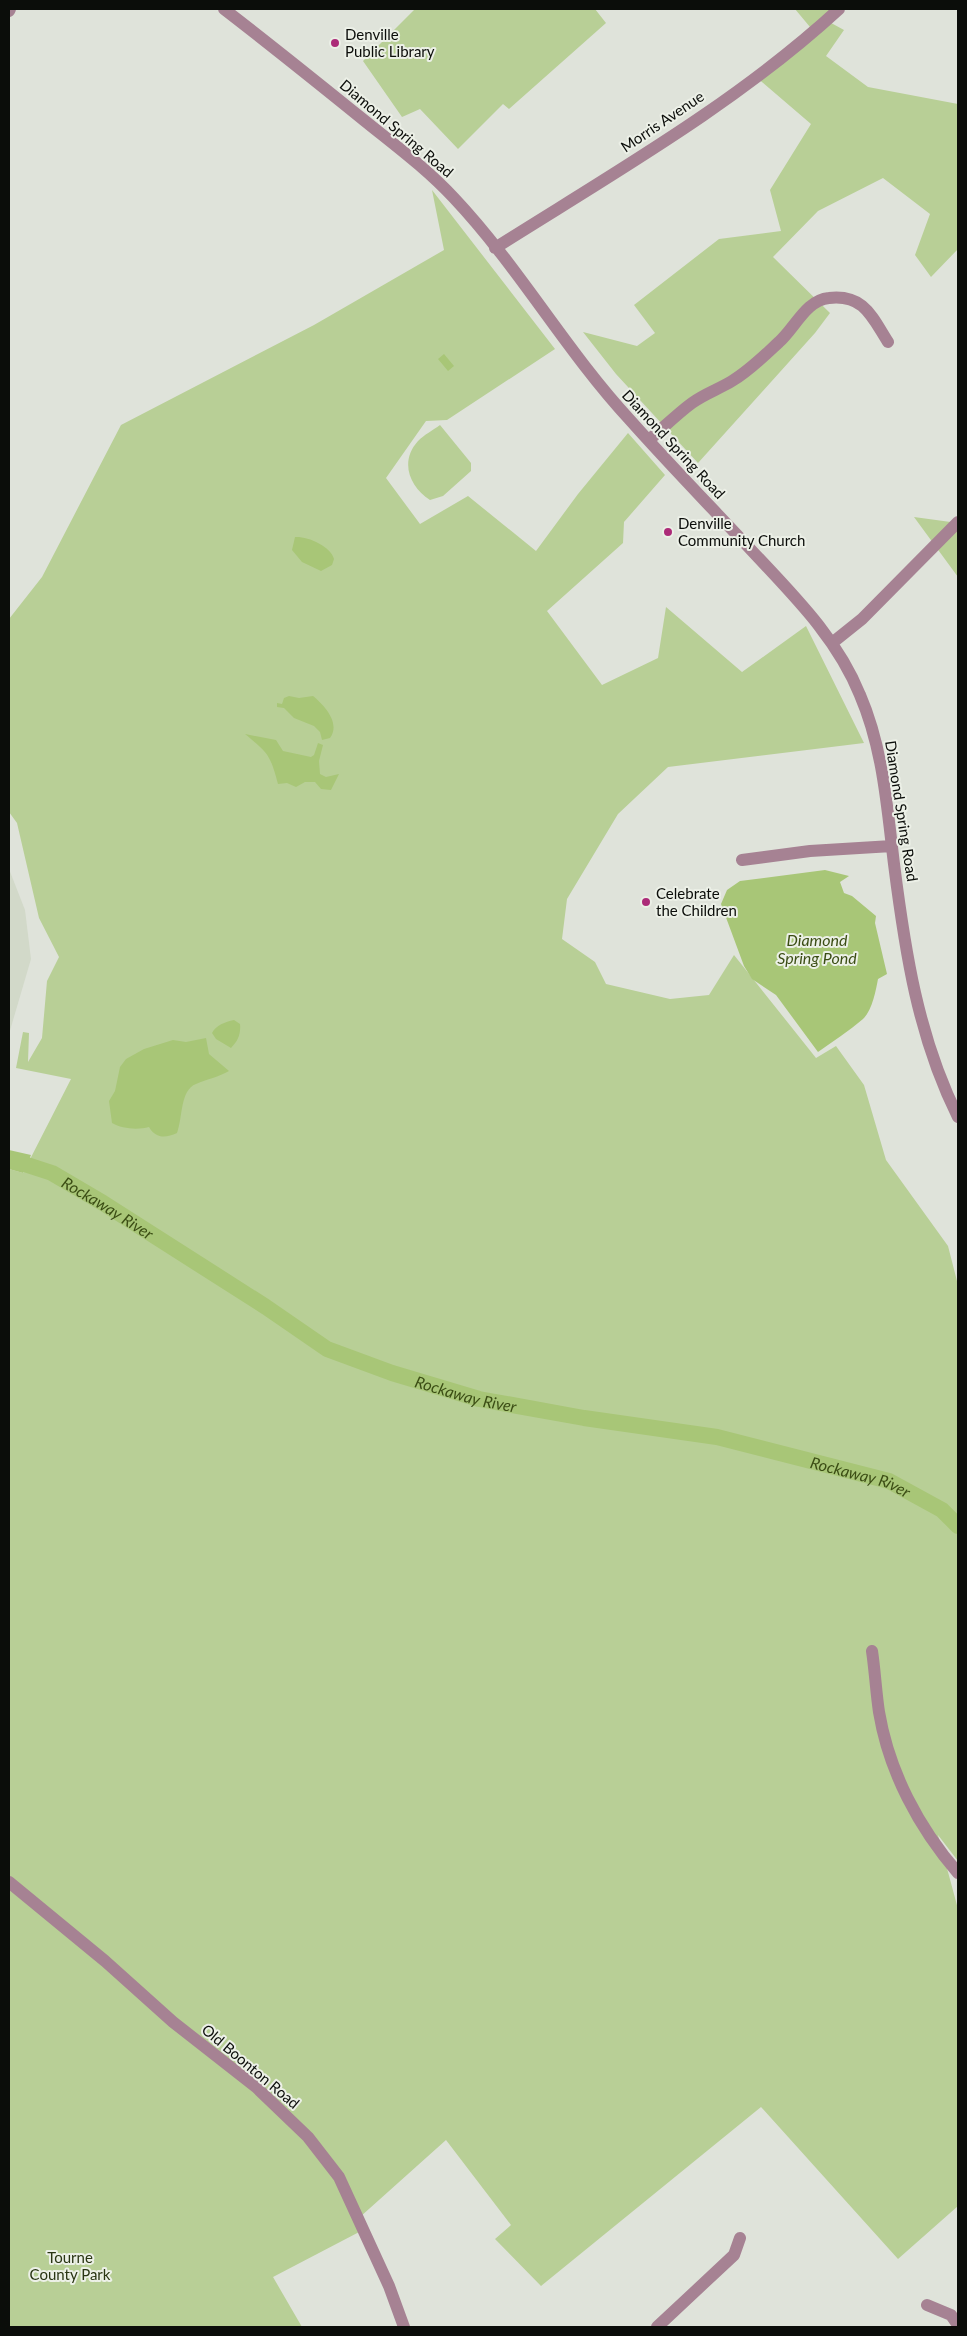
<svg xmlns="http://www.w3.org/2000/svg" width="967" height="2336" font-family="Lato,sans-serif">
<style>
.built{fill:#d2d9c9}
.green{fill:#b8cf96}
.water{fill:#a8c677}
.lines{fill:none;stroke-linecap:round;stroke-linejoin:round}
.river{stroke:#a8c677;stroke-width:16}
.minor{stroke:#a68293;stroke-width:12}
.poi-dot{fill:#ac2b78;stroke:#ecf0e7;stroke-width:2}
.labels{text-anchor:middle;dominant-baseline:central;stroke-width:4;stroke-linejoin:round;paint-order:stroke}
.poi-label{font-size:15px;fill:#0b0d0a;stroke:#ecf0e7;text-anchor:start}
.street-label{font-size:15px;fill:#0b0d0a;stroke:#ecf0e7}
.park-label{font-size:15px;fill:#293513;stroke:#ecf0e7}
.water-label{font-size:16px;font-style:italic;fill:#3b4d14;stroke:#ecf0e7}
</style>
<rect width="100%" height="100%" fill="#dfe3da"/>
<path class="built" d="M9 869 25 910 31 959 9 1034Z"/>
<path class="green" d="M415 9H595L606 23 509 109 503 104 458 149 420 109 402 117 363 61Z
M795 9H832L822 18 844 30 826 56 868 87 958 104V249L931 277 915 255 930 214 883 178 818 211 773 257 830 313 815 333 698 463 616 374 583 332 637 346 655 333 634 305 719 239 781 231 770 190 811 124 755 76 810 27Z
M432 190 555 349 447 420 426 421 386 478 420 524 468 496 536 551 578 494 628 433 665 475 624 522 623 543 547 611 602 685 658 658 666 607 742 672 806 626 864 743 668 767 618 814 567 899 562 939 595 962 606 984 670 999 709 995 734 955 816 1058 836 1046 864 1085 886 1160 948 1246 958 1285V1861L938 1835 958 1909V2206L898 2259 761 2107 541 2286 495 2239 511 2225 446 2140 360 2217 363 2230 273 2277 302 2327H9V1169L23 1173 71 1079 16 1068 23 1032 29 1033 28 1062 42 1038 47 981 59 957 39 918 17 823 9 812V619L42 577 121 425 314 325 444 250Z
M440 425 471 463V471L443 496 430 500C410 487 399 462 418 441 424 435 433 430 440 425Z
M914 517 958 523V577Z"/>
<path class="water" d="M444 354 454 366 448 371 438 359Z
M295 537C307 536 331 546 334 559L332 565 321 571 302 562 292 550Z
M289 696 299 698 313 696C324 705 341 723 330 738L322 740 320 732 314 726 294 718 284 708 277 707V703L282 704 284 698Z
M245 734 276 740 283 751 311 757 314 755 318 743 323 745 319 761 320 774 326 777 339 774 331 790 321 789 315 782H305L296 787 287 783 278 784C270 754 268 753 245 734Z
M825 870 849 876 840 882 844 893 852 896 876 916 875 923 887 974 878 979C876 990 872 1011 863 1019 849 1031 833 1041 818 1052L776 995 752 979 744 966 721 904 727 890 740 881Z
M234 1020 240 1024C241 1034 238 1041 231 1048L216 1039 212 1033C216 1025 225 1022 234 1020Z
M206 1038 209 1054 229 1071C219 1077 207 1079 196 1084 180 1090 183 1117 177 1133 166 1138 156 1139 149 1127 138 1130 122 1129 112 1123L109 1101 115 1091 120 1067 126 1059 144 1049 173 1040 186 1042Z
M9 1150 31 1155 23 1173 9 1169Z"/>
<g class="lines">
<path class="river" id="s1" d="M9 1159 52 1173 103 1203 266 1307 327 1349 392 1373 479 1399 584 1418 717 1437 889 1481 942 1510 958 1526"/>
<path class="minor" d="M224 9C272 46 318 83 365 121 396 146 427 169 454 198 519 267 566 351 630 420 670 465 712 508 753 552 794 596 837 638 860 695 883 748 887 807 894 864 905 951 918 1037 958 1117
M9 11 10 9
M495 248C612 174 737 103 839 9
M649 440C663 428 677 414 692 403 704 394 719 389 732 381 749 371 764 356 779 342 795 328 806 300 829 298 864 294 872 317 888 342
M832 643 862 619 958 522
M742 860 810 851 892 846
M872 1651C875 1671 876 1692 879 1712 889 1772 919 1828 958 1873
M9 1882 105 1961 173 2022 256 2087 308 2137 339 2177 389 2286 404 2327
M927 2305 951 2315 958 2325
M657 2327 734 2255 740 2238"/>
</g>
<g class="poi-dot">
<circle cx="335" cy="43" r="5"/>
<circle cx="668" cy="532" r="5"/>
<circle cx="646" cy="902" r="5"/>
</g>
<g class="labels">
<g class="poi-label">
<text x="345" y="34">Denville<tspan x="345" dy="17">Public Library</tspan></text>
<text x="678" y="523">Denville<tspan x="678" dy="17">Community Church</tspan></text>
<text x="656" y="893">Celebrate<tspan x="656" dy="17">the Children</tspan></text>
</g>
<g class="street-label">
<text transform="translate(662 121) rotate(-34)">Morris Avenue</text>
<text transform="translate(397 128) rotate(40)">Diamond Spring Road</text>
<text transform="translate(674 444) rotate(47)">Diamond Spring Road</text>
<text transform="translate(902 811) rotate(81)">Diamond Spring Road</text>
<text transform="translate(251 2066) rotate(40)">Old Boonton Road</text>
</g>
<g class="park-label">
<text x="70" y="2257">Tourne<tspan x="70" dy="17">County Park</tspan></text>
</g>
<g class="water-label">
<text x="817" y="939">Diamond<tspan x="817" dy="18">Spring Pond</tspan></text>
<text stroke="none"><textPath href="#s1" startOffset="111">Rockaway River</textPath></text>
<text stroke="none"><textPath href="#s1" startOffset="518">Rockaway River</textPath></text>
<text stroke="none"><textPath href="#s1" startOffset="922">Rockaway River</textPath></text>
</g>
</g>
<rect width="967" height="2336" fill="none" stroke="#0b0d0a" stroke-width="20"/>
</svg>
